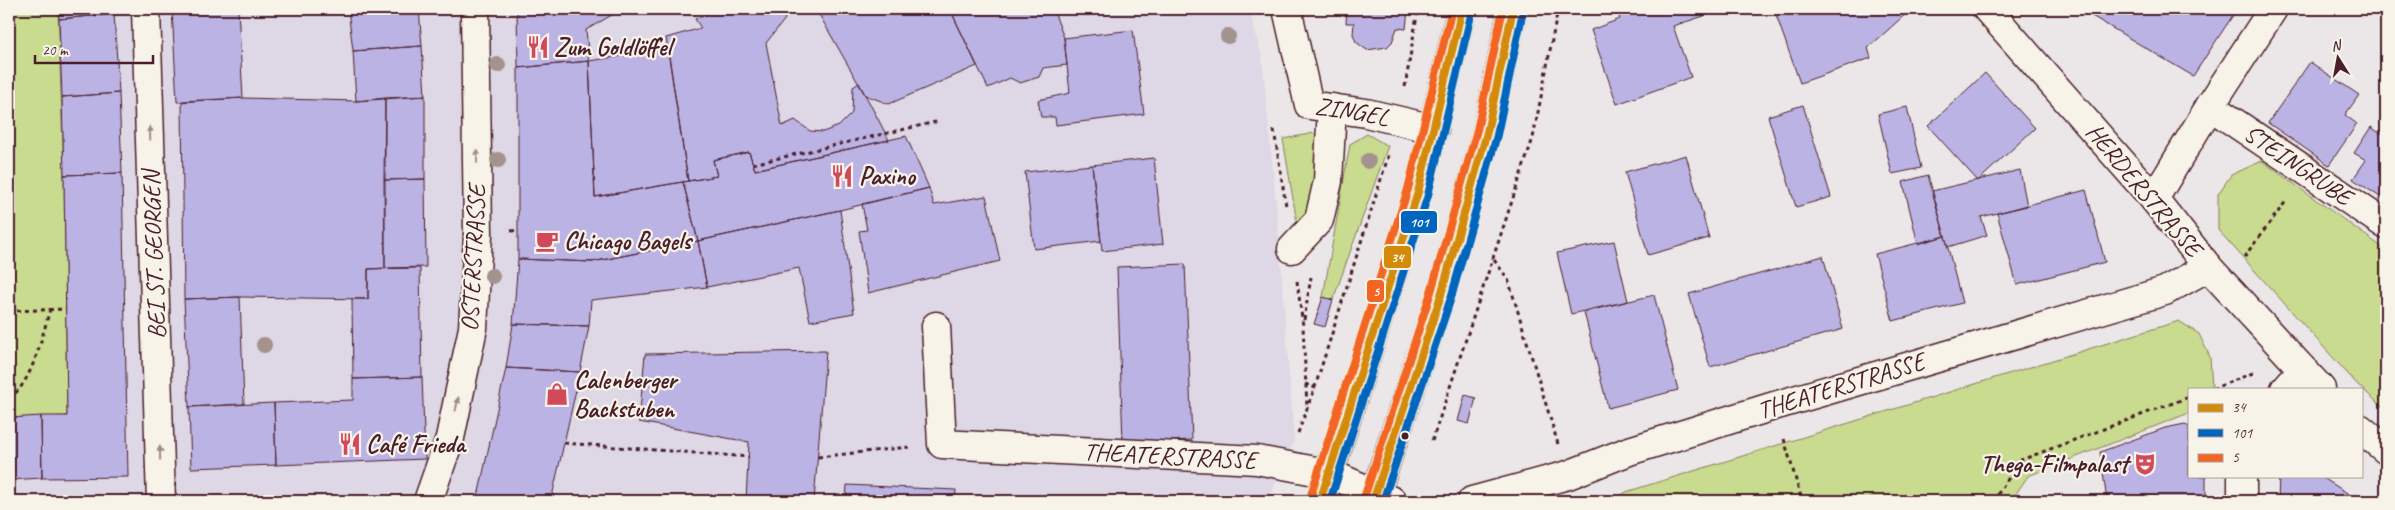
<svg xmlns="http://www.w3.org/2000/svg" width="2395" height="510" font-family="Caveat,sans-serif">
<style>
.built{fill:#ddd7e6}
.green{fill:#c8db8f;stroke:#897d5d}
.building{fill:#bcb3e5;stroke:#4a1f2b}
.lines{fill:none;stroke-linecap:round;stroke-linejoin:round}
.minor-casing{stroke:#4a1f2b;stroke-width:31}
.major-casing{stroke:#4a1f2b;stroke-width:31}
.path{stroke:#4a1f2b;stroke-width:3;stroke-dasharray:4 4;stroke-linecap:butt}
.minor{stroke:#f7f3e8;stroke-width:28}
.major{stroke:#fddcac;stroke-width:28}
.bus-1-casing{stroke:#f7f3e8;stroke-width:11}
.bus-2-casing{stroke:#f7f3e8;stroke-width:11}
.bus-3-casing{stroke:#f7f3e8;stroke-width:11}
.bus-1{stroke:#d48b09;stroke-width:8}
.bus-2{stroke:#0065bd;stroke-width:8}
.bus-3{stroke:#f26522;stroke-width:8}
.tree{fill:#a4928d}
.oneway{fill:#a0898a}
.bus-dot{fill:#4a1f2b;stroke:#f7f3e8;stroke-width:2}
.labels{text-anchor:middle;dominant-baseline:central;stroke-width:4.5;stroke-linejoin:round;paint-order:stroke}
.poi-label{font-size:25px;font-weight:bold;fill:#4a1f2b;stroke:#f7f3e8;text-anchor:start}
.street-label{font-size:25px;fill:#4a1f2b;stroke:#f7f3e8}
.line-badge{stroke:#f7f3e8;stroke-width:2}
.badge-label{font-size:14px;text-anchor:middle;font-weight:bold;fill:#fff}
</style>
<rect width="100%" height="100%" fill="#ebe6e7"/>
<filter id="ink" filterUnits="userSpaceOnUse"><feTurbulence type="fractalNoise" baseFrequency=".02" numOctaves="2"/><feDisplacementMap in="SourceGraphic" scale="10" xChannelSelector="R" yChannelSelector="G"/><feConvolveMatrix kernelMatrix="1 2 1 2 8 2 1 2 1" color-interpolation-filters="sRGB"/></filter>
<g filter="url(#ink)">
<path class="built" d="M9 9H1249L1262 57 1278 225 1294 441 1268 501H9Z"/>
<path class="green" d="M9 9H58L64 175 67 416 9 418Z
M1314 133 1319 138 1322 149 1307 211 1297 223 1283 139Z
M1367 134 1388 146 1333 300 1323 297 1350 144Z
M2262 161 2386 250V410L2357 384 2218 230V194L2231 175Z
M2179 321 2199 334 2210 357 2212 389H2189V413L2028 476 2011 501H1612L1626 492Z"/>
<path class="building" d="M114 9V14L59 19 58 9Z
M172 9H238L243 98 177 102Z
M348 9H419L422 46 353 51Z
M517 9H622L586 30 589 61 518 68Z
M717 9H763L764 11 775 9 783 12 785 19 766 43 782 126 795 120 810 131 823 132 839 126 852 113 853 87 859 83 889 140 755 170 749 152 713 160 717 176 688 181 666 38 701 28 695 19Z
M816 9H950L977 66 889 104 865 95Z
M950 9H1053L1064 38 1067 65 1043 68 1039 77 1020 83 1010 78 988 88Z
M1347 9H1408L1406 29 1397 28 1392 42 1387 47 1367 50 1356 42 1353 34 1354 23H1346Z
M1616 9H1702L1704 16 1673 26 1691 77 1617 104 1591 30 1620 19Z
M1774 9H1907L1909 11 1868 48 1871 58 1800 83Z
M2080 9H2237L2193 76Z
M114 14 119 93 62 97 59 19Z
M1133 30 1144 114 1056 125 1055 117H1041L1038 100 1070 93 1064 38Z
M422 46 425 96 356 101 353 51Z
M668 49 688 181 595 197 589 61Z
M589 61 595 197 683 182 698 241 592 262 518 259V68Z
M2310 62 2359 95 2345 115 2357 124 2329 165 2268 123Z
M1985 73 2035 128 1978 181 1928 126Z
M119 93 122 173 64 175 62 97Z
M425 96V179L384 180 385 98Z
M243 98 356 101 385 98V268L368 269V299L240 297 184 299 182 101Z
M1803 105 1831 197 1796 207 1768 116Z
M1907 107 1921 168 1892 174 1878 114Z
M2386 126V201L2353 179 2366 160 2354 153 2371 127 2381 134Z
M906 136 929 188 840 210 698 241 683 182 717 176 713 160 749 152 755 170Z
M1686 155 1709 238 1648 255 1625 172Z
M1154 158 1163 244 1102 251 1092 165Z
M1092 165 1101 241 1034 249 1025 172Z
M2020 170 2027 206 1981 217 1987 235 1948 247 1932 191Z
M122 173 128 477 42 478 41 416H67L64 175Z
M1928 175 1945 236 1918 244 1903 182Z
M425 179 426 267 385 268 384 180Z
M929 188 934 205 986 196 1000 261 868 293 859 231 867 230 862 204Z
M2086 190 2105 262 2017 285 1997 213Z
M840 210 854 313 810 321 799 268 707 287 698 241Z
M1945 236 1962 303 1893 321 1875 254Z
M698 241 707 287 591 300 589 326 513 324 518 259 592 262Z
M1614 241 1628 301 1571 314 1557 253Z
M1823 256 1843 329 1710 367 1689 294Z
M1185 264 1192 440 1123 443 1117 267Z
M420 268 422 377 353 379 352 299H368V269Z
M1654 295 1678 390 1608 408 1584 312Z
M240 297 244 404 189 407 184 299Z
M1323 297 1333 300 1325 327 1314 324Z
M513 324 589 326 580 372 506 368Z
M826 351 814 501H746L749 442 639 422 645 354Z
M506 368 580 372 551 501H477Z
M422 377 425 459 276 465 274 403 353 400V379Z
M1465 395 1476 398 1469 424 1458 421Z
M274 403 276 465 191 468 189 407Z
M41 416 42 478 9 480V418Z
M2185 424 2189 427V476H2206V501H2107L2100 452 2165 428Z
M2279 476H2320L2360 501H2278Z
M847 485 956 490 955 501H846Z"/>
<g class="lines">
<defs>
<g id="minor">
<path d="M146 9 161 501"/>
<path id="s1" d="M1287 9 1309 105 1366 113 1434 129"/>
<path d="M1987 9 2154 199 2208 267 2321 389"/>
<path d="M2210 106 2386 225"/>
<path d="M2154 199 2210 106 2273 9"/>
<path d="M1292 249 1319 220 1328 181 1332 108"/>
<path d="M936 326 942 444 1257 460 1331 474 1392 501"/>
<path d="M2285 389 2302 370"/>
<path d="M2361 429 2386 450"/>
<path d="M428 501 450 438 473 328 478 235 475 9"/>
<path d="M1472 501 1568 475 1629 451 1774 406 2165 291 2208 267"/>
<path d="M2242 501V476"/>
</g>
<path id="major" d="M1320 501 1418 192 1462 9
M1373 501 1441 295 1487 132 1513 9"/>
</defs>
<use href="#minor" class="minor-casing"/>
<use href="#major" class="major-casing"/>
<path class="path" d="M1405 87 1418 9
M1274 130 1286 206
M753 164 940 121
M511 231 519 230
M2244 257 2287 200
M1494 260 1508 279 1512 292 1558 444
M1297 281 1303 326 1307 407
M9 311 66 309
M1304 320 1311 277
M1305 384 1316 388
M2212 389 2253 373
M9 398C32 385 43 333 50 309
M1298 433 1315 387 1389 154
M1784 439 1802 501
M1432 441 1533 138 1558 9
M564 443 749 457
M818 457 909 447
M1993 501 2021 460 2189 397"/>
<use href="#minor" class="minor"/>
<use href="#major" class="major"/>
<defs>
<path id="bus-1" d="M1320 501 1418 192 1462 9
M1373 501 1441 295 1487 132 1513 9"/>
<path id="bus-2" d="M1330 501 1428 195 1472 11
M1383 501 1451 298 1497 135 1523 11"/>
<path id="bus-3" d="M1310 498 1408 189 1452 9
M1364 498 1431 292 1477 130 1503 9"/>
</defs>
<use href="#bus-1" class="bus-1-casing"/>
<use href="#bus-2" class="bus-2-casing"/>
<use href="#bus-3" class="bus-3-casing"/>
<use href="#bus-1" class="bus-1"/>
<use href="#bus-2" class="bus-2"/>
<use href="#bus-3" class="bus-3"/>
</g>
<g class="tree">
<circle cx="1228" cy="36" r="8"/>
<circle cx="498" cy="65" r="8"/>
<circle cx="498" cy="160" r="8"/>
<circle cx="1368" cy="161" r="8"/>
<circle cx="492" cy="276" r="8"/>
<circle cx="264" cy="345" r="8"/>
</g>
<defs><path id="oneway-solid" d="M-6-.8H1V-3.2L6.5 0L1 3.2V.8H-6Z" transform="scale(1.25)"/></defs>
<g class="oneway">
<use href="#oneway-solid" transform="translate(150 133) rotate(-92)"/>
<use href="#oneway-solid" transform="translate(477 156) rotate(-91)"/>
<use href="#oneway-solid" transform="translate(457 404) rotate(-78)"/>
<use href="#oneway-solid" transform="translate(160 453) rotate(-91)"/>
</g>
</g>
<defs>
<symbol id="restaurant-bare" viewBox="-9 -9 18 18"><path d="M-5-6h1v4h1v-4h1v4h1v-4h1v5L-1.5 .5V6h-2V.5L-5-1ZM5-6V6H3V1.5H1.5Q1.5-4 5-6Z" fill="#d1495b" stroke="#f7f3e8" stroke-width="2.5" paint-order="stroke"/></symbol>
<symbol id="cafe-bare" viewBox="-9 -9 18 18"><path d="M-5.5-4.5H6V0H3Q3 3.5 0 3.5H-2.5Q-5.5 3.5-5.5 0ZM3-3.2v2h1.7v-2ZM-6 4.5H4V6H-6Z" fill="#d1495b" stroke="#f7f3e8" stroke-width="2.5" paint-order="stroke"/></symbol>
<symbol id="shop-bare" viewBox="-9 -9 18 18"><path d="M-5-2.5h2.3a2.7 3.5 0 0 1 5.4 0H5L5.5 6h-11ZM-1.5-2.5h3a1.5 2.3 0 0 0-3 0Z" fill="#d1495b" stroke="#f7f3e8" stroke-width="2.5" paint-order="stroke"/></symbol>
<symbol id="theatre-bare" viewBox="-9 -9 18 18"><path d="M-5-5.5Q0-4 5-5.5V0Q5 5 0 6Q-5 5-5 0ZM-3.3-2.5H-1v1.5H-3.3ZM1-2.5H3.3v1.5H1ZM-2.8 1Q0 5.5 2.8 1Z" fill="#d1495b" stroke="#f7f3e8" stroke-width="2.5" paint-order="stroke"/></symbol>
</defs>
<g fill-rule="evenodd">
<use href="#restaurant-bare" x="522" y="31" width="32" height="32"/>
<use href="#restaurant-bare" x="826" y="160" width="32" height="32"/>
<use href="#cafe-bare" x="531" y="225" width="32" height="32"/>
<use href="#shop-bare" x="541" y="378" width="32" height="32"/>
<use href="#restaurant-bare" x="334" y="428" width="32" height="32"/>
<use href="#theatre-bare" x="2129" y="448" width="32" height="32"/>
</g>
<circle class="bus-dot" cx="1405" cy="436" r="4.5"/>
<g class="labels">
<g class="poi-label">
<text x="554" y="47">Zum Goldlöffel</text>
<text x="859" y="176">Paxino</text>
<text x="564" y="241">Chicago Bagels</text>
<text x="574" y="380">Calenberger<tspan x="574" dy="29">Backstuben</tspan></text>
<text x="366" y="444">Café Frieda</text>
<text x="2128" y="464" text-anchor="end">Thega-Filmpalast</text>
</g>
<g class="street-label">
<text stroke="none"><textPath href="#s1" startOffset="142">ZINGEL</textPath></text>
<text transform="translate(2298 165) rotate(34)">STEINGRUBE</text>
<text transform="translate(2144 190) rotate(50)">HERDERSTRASSE</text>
<text transform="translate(154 255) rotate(-92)">BEI ST. GEORGEN</text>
<text transform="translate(473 258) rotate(-87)">OSTERSTRASSE</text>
<text transform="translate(1841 386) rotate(-17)">THEATERSTRASSE</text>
<text transform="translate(1170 456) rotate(3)">THEATERSTRASSE</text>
</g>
</g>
<g class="line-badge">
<rect x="1400" y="210" width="38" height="24" rx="5" fill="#0065bd"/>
<rect x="1383" y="245" width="29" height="24" rx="5" fill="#d48b09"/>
<rect x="1366" y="279" width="19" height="24" rx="5" fill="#f26522"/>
</g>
<g class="badge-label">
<text x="1419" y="227">101</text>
<text x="1397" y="262">34</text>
<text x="1376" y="296">5</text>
</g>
<rect width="2395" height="510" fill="none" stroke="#f7f3e8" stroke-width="30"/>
<rect x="15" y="15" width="2365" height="480" fill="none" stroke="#4a1f2b" stroke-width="2" filter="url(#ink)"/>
<rect x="2188" y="388" width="175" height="90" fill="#f7f3e8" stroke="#b29e9c"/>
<rect x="2198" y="404" width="25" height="8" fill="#d48b09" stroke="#b29e9c"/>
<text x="2232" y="412" font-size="15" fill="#4a1f2b">34</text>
<rect x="2198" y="429" width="25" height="8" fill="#0065bd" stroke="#b29e9c"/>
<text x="2232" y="438" font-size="15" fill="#4a1f2b">101</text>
<rect x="2198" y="454" width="25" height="8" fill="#f26522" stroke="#b29e9c"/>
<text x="2232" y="462" font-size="15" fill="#4a1f2b">5</text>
<g transform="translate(2338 58) rotate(349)" stroke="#f7f3e8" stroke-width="4" paint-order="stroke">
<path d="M0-4L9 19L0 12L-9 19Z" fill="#4a1f2b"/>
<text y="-8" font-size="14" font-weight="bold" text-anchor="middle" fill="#4a1f2b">N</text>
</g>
<path d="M35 55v8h118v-8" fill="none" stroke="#4a1f2b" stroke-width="2.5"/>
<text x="42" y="55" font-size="15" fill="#4a1f2b" stroke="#f7f3e8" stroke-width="4" paint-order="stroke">20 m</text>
</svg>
